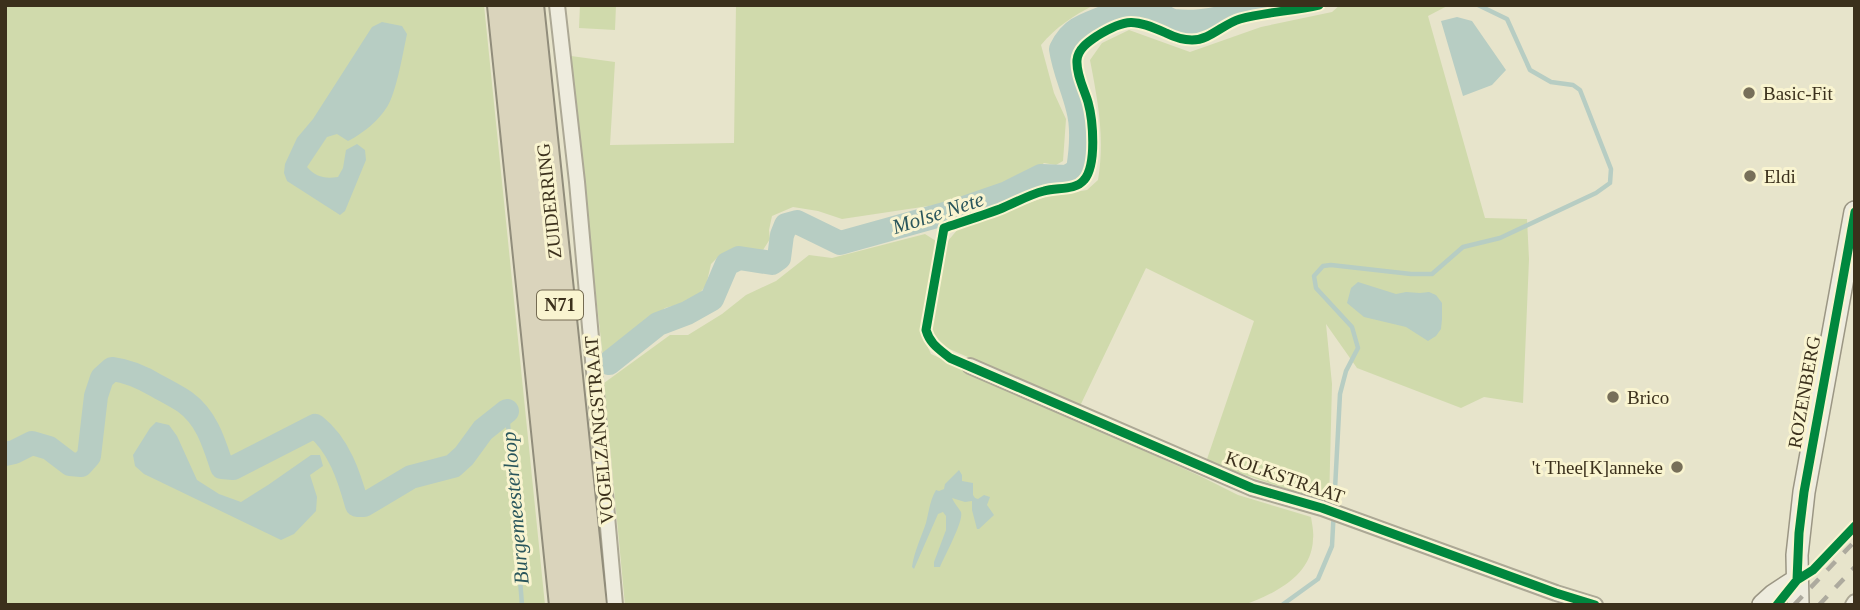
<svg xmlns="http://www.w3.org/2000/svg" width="1860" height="610" font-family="'Times New Roman',serif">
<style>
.green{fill:#d0daac}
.water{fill:#b7cdc3}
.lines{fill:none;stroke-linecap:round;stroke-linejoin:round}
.stream{stroke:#b7cdc3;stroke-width:4.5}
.river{stroke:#b7cdc3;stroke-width:24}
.street-casing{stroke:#aca895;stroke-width:18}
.secondary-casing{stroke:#9b9684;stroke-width:24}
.highway-casing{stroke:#918d7b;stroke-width:32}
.street{stroke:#eeecde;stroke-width:14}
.secondary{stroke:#eeecde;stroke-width:21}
.highway{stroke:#dad4bc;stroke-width:28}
.rail{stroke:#adaa9e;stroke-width:4.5;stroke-dasharray:12 12;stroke-linecap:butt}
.cycleway-casing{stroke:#f9f4d0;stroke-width:13}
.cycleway{stroke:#00873e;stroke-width:9}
.poi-dot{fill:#776f59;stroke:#f9f4d0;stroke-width:2.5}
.labels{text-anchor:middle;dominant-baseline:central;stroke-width:6;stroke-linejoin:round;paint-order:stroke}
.shield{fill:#f9f4d0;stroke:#746b52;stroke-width:2}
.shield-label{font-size:18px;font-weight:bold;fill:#3b301c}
.poi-label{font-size:19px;fill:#3b301c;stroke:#f9f4d0;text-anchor:start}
.street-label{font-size:19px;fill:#3b301c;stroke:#f9f4d0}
.water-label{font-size:21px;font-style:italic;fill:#2a565c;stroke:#f9f4d0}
</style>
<rect width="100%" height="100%" fill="#e7e4cb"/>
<path class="green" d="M5 5H484L545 605H5Z
M580 5H616L615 30 579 28Z
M736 5H1094C1073 16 1056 27 1041 45L1054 93 1066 119 1063 161 1056 165 1044 163 1027 176 988 191 942 204 842 219 818 211 793 207 772 216 769 230 770 239 763 250H735L720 255 711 264 706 286 692 301 665 308 603 357 586 210 571 56 615 62 610 145 734 143Z
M1340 5H1449L1428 16 1485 218 1527 219 1529 259 1523 403 1484 397 1461 408 1357 368 1326 324 1332 384 1329 503 1206 462 1254 321 1146 268 1080 406 938 344 930 334 947 242 958 229 1045 197 1087 190 1098 180C1105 137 1098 102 1090 60L1102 43 1129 30 1190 52 1261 27 1332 12Z
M925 234 936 241 920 330 931 354 1200 476 1238 495 1311 517C1312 524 1314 532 1313 539 1312 576 1274 594 1244 605H625L604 383 670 335H688L722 314 746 295 776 281 809 255 832 258Z"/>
<path class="water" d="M1457 17 1472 21 1506 70 1492 85 1463 96 1441 21Z
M382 22 402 26 407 34C403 53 398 82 391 99 384 117 364 133 348 141L337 134 327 137 307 167C316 177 324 179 338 177L343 168 346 150 357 144 365 150 366 160 345 211 340 215 287 181 284 173 285 164 297 138 313 119 372 27Z
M1358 282 1396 294 1406 292 1420 293 1429 292 1436 295 1442 303V319L1441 329 1436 336 1428 341 1406 327 1364 317 1347 303 1351 288Z
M156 422 169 425 177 436 197 480 219 494 241 502 268 485 311 455H320L323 466 310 475 317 497 316 511 294 534 281 540 144 474 135 466 133 455 150 428Z
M959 470 962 475V481L973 483V495L975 498 978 499 984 495 990 497 987 505 994 515 979 529H977L972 510V501L965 502 952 498C954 503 958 507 961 512 964 521 944 557 940 567H934V562L946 530V516L943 512 938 514 914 569 912 567C914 552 921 538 926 523 929 511 930 500 936 490L939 491 944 489 945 484Z"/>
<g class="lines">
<path class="stream" d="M507 411 522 605
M1282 605 1318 579 1332 546 1340 394 1346 371 1358 348 1352 327 1316 288 1314 276 1323 266 1331 265 1411 274H1432L1463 247 1500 238 1596 193 1610 183 1611 169 1580 90 1573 85 1551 82 1530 70 1507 19 1478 5"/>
<path class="river" d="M609 363 658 324 687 313 712 299 727 264 739 258 772 263 779 258 782 235 786 225 797 222 840 243 955 211 1007 193 1041 176 1067 177 1078 170C1081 151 1083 127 1078 109 1073 88 1064 70 1061 49 1065 41 1070 34 1078 29 1089 23 1134 5 1145 6 1156 8 1164 19 1174 21 1204 25 1237 14 1265 5
M5 454 14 452 32 443 49 448 70 464 81 465 89 456 96 396 102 378 112 369C129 371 142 377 157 386 166 391 176 396 185 402 207 418 214 443 222 467L233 468 315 426C339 445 349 476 357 505H364L411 477 453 466 464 456 483 430 507 411"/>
<defs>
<path id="street" d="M557 5 577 182 615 605
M970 366 1252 488 1322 508 1556 593 1595 605
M1853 605 1855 602"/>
<path id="secondary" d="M1763 605 1774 595 1797 580
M1798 605 1797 555 1804 492 1855 212"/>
<path id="highway" d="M502 5 564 605
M529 5 592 605"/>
</defs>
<use href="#street" class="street-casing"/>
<use href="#secondary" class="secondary-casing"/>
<use href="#highway" class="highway-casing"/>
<use href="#street" class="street"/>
<use href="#secondary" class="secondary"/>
<use href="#highway" class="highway"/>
<path class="rail" d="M1794 605 1855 541
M1819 605 1855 567"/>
<defs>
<path id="cycleway" d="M1319 5C1293 11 1266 12 1240 19 1223 24 1210 40 1192 40 1183 40 1174 37 1166 33 1135 19 1126 18 1097 36 1088 42 1078 49 1077 60 1076 74 1084 89 1088 102 1093 120 1097 165 1084 180 1075 191 1057 187 1044 191 1028 195 1015 203 1000 209 981 216 962 222 944 228L926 330C930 344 939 349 950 358L1252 488 1322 508 1556 593 1595 605
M1797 580 1799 533 1804 492 1855 212
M1777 605 1797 580 1813 570 1855 526"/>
</defs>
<use href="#cycleway" class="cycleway-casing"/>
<use href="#cycleway" class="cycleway"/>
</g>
<g class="poi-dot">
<circle cx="1749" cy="93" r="7"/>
<circle cx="1750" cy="176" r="7"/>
<circle cx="1613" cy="397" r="7"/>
<circle cx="1677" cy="467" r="7"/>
</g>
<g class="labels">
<rect class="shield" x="537" y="290.5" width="46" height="29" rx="5"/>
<g class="shield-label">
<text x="560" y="305">N71</text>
</g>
<g class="poi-label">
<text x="1763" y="93">Basic-Fit</text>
<text x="1764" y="176">Eldi</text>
<text x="1627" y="397">Brico</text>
<text x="1663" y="467" text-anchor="end">'t Thee[K]anneke</text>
</g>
<g class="street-label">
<text transform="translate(549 201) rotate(-96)">ZUIDERRING</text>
<text transform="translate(1804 392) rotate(-80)">ROZENBERG</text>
<text transform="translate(599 430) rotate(-95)">VOGELZANGSTRAAT</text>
<text transform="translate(1285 477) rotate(19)">KOLKSTRAAT</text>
</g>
<g class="water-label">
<text transform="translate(938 213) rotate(-18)">Molse Nete</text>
<text transform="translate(515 508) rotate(-95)">Burgemeesterloop</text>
</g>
</g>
<rect width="1860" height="610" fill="none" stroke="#3b301c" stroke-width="14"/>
</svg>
